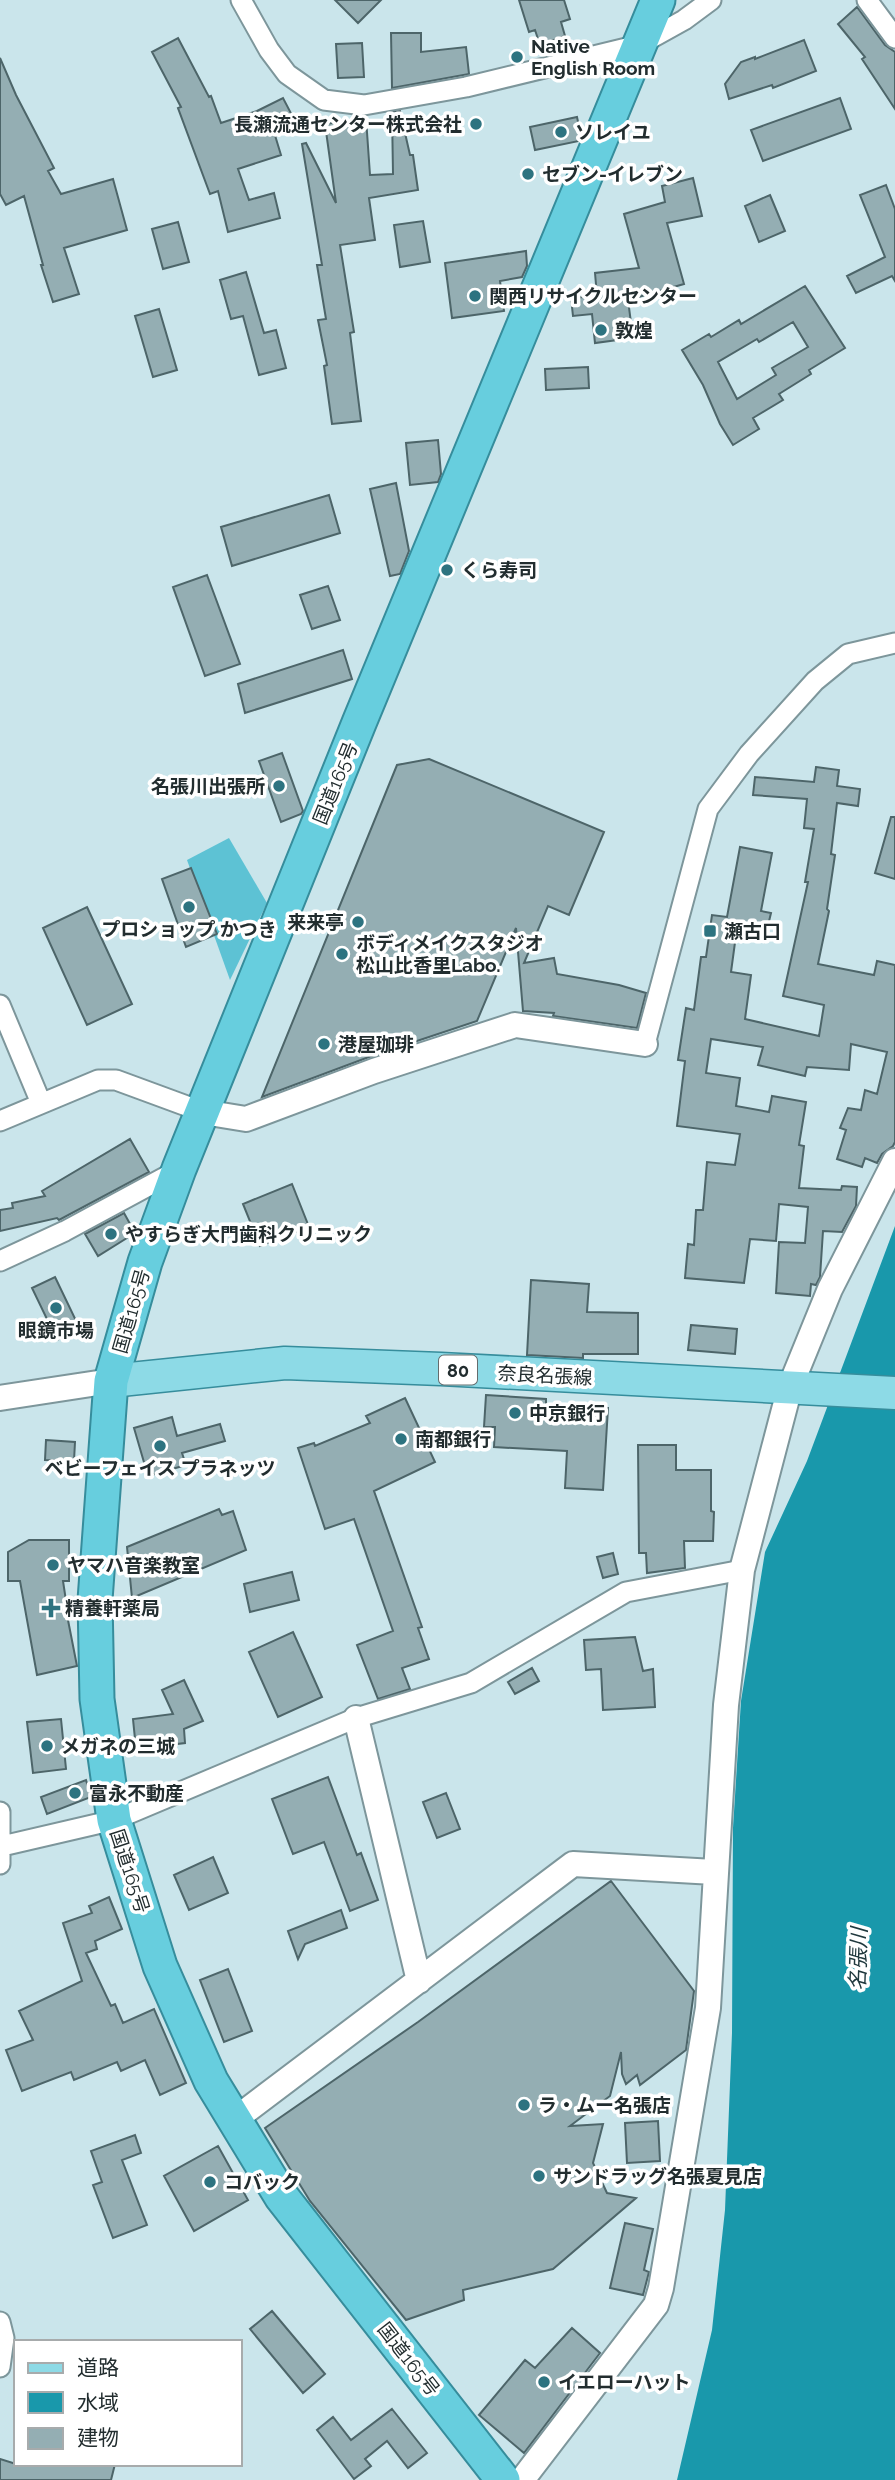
<svg xmlns="http://www.w3.org/2000/svg" width="895" height="2480" font-family="Raleway,'Noto Sans JP',sans-serif">
<style>
.green{fill:#5dc2d4}
.water{fill:#1998ab}
.building{fill:#94aeb3;stroke:#4d6569;stroke-width:2;fill-rule:evenodd}
.lines{fill:none;stroke-linecap:round;stroke-linejoin:round}
.minor-casing{stroke:#7d969b;stroke-width:23}
.tertiary-casing{stroke:#7d969b;stroke-width:28}
.primary-casing{stroke:#368d9c;stroke-width:35}
.trunk-casing{stroke:#368d9c;stroke-width:37}
.minor{stroke:#fff;stroke-width:19}
.tertiary{stroke:#fff;stroke-width:24}
.primary{stroke:#8ddae6;stroke-width:32}
.trunk{stroke:#67cede;stroke-width:33}
.poi-dot{fill:#2d7380;stroke:#fff;stroke-width:2.5}
.labels{text-anchor:middle;dominant-baseline:central;stroke-width:7;stroke-linejoin:round;paint-order:stroke}
.shield{fill:#fff;stroke:#646c6d;stroke-width:2}
.shield-label{font-size:18px;font-weight:bold;fill:#222d2f}
.poi-label{font-size:19px;font-weight:bold;fill:#222d2f;stroke:#fff;text-anchor:start}
.street-label{font-size:19px;fill:#222d2f;stroke:#fff}
.water-label{font-size:21px;font-style:italic;fill:#20393e;stroke:#fff}
</style>
<rect width="100%" height="100%" fill="#cae5eb"/>
<path class="green" d="M229 838 267 903 230 980 187 860Z"/>
<path class="water" d="M895 1226V2480H677L712 2330 725 2210 732 2033 733 1828 741 1701 765 1552 807 1461Z"/>
<path class="building" d="M335 0H381L358 23Z
M519 0H564L570 19 561 22 565 36 540 45 535 30 529 32Z
M857 7 885 45 895 52V109L862 59 865 57 838 24Z
M391 33H421V52L466 47 469 74 392 88Z
M178 38 209 97 211 96 221 123 257 111 283 98 295 121 274 132 281 155 238 169 249 200 274 193 280 218 228 232 218 191 210 194 178 108 181 107 152 52Z
M804 40 816 71 773 88 772 85 729 99 725 84 741 62 755 57V59Z
M362 43 364 77 338 78 336 44Z
M0 58 16 95 54 168 48 171 61 194 113 179 127 230 64 248 79 294 53 302 41 265H43L24 196 6 205 0 194Z
M840 98 851 129 763 161 751 130Z
M400 111 410 155H413L418 190 369 198 375 240 340 245 354 332 350 333 361 421 332 424 324 366 327 365 318 320 326 319 317 265H322L302 144 306 143 336 203 325 124 366 118 370 175 393 174 392 112Z
M577 117 581 136 579 141 535 150 530 127Z
M693 178 702 216 667 223 684 284 628 300 633 338 595 343 592 314 573 316 571 298 597 296 595 273 639 268 624 214 665 202 662 186Z
M886 185 895 209V281L892 276 856 293 847 276 885 257 860 195Z
M770 195 785 231 759 242 745 206Z
M423 221 430 262 400 267 394 225Z
M178 222 189 262 163 269 152 229Z
M526 251 527 266 522 277 500 281 504 311 452 318 445 263Z
M246 272 264 333 276 330 286 368 259 375 243 316 231 319 220 280Z
M805 286 845 348 809 370 811 374 779 394 783 400 753 418 759 429 733 445 720 424 703 385 682 350 709 334 711 337 739 320 741 324ZM793 322 808 347 772 368 776 375 737 399 718 362 757 339 759 342Z
M159 309 177 370 153 377 135 316Z
M588 367 589 388 546 390 545 369Z
M438 440 441 474 438 482 410 485 406 443Z
M396 483 409 551 400 574 390 576 370 489Z
M329 495 340 533 232 566 221 527Z
M207 575 240 664 205 676 173 587Z
M328 586 340 620 312 629 300 595Z
M343 650 352 679 245 713 238 684Z
M282 753 303 811 301 814 281 822 259 761Z
M429 759 604 832 569 915 548 906 524 963 554 958 557 974 619 985 646 993 637 1028 553 1016 554 1013 523 1011 516 928 477 1021 369 1057 262 1097 397 765Z
M816 767 839 770 837 786 860 789 858 806 837 803 831 854 835 855 827 909 829 911 818 964 874 975 877 961 895 965V1142L893 1146 882 1154 877 1163 865 1158 862 1167 837 1159 846 1130 840 1128 848 1108 861 1110 865 1090 877 1094 887 1052 851 1044 849 1070 807 1067 805 1076 758 1065 763 1047 711 1039 706 1073 740 1078 736 1106 769 1112 772 1096 806 1102 799 1145 804 1146 799 1188 841 1190 842 1186 857 1187 856 1206 842 1232 823 1231 820 1277 816 1285 811 1284 810 1296 776 1293 779 1242 805 1243 808 1207 779 1204 776 1241 750 1239 744 1283 685 1278 688 1244 694 1245 696 1210H703L707 1162 735 1165 740 1134 677 1126 685 1061 678 1060 686 1008 694 1010 701 957H706L712 915 727 917 740 847 772 853 761 911 771 913 764 942 736 935 731 972 751 975 745 1019 819 1036 824 1005 783 996 808 882H805L814 829 804 828 807 799 753 795 755 777 814 782Z
M891 817H895V879L875 873Z
M191 868 217 934 186 947 162 879Z
M87 907 132 1004 87 1025 43 928Z
M130 1139 149 1172 59 1220 57 1218 0 1231V1210L13 1208 12 1203 45 1196 42 1191Z
M292 1184 309 1227 260 1246 243 1204Z
M124 1213 135 1233 98 1256 85 1234Z
M55 1277 80 1329 57 1340 32 1288Z
M531 1280 589 1284 587 1312 638 1313V1354H583V1358L527 1355Z
M691 1325 737 1329 735 1354 688 1350Z
M486 1395 546 1399V1405L608 1408 603 1490 565 1488 567 1451 494 1447 495 1427H484Z
M405 1398 435 1462 374 1491 422 1627 418 1628 429 1659 402 1668 410 1689 378 1699 357 1645 393 1631 354 1519 325 1529 298 1448 314 1443 315 1446 370 1423 366 1416Z
M172 1417 177 1436 220 1424 225 1441 182 1453 186 1465 148 1476 134 1428Z
M46 1440 75 1442 74 1461 45 1460Z
M638 1445H676V1470H711V1511L714 1512 713 1541H684L685 1568 647 1573 646 1553H639Z
M219 1509 222 1515 233 1511 246 1550 132 1598 127 1547Z
M29 1540H69V1581H63L68 1614 67 1615 77 1666 37 1675 20 1581H8V1552Z
M613 1553 618 1574 603 1578 597 1557Z
M292 1572 299 1600 250 1612 244 1584Z
M293 1632 322 1697 278 1717 249 1652Z
M635 1637 643 1671 653 1669 655 1707 603 1710 601 1669 586 1670 584 1640Z
M532 1668 539 1681 515 1694 508 1682Z
M184 1680 203 1721 184 1729 185 1743 136 1749 133 1719 173 1714 162 1690Z
M61 1719 66 1769 33 1773 27 1722Z
M328 1777 357 1855 361 1853 378 1900 350 1911 324 1842 293 1854 272 1799Z
M86 1780 91 1797 47 1814 41 1797Z
M446 1793 460 1829 437 1838 423 1802Z
M213 1857 228 1893 189 1910 174 1875Z
M611 1881 694 1991 686 2050 640 2085 637 2075 626 2084 622 2074 621 2052 610 2096 570 2126 603 2124 593 2163 607 2193 636 2198 553 2269 463 2290 464 2300 406 2320 310 2201 265 2128 418 2022Z
M109 1897 122 1929 95 1941 97 1949 86 1953 111 2006 115 2004 123 2023 154 2009 186 2083 160 2095 145 2060 121 2071 117 2062 74 2080 71 2072 22 2091 6 2050 33 2040 19 2011 82 1981 63 1923 92 1913 89 1906Z
M341 1910 347 1928 305 1944 298 1959 288 1931Z
M228 1969 252 2031 224 2042 200 1980Z
M658 2121 660 2161 627 2163 625 2123Z
M135 2135 141 2153 122 2160 147 2225 113 2238 93 2185 102 2182 91 2151Z
M218 2146 248 2200 194 2231 164 2176Z
M625 2223 653 2229 644 2270 649 2272 643 2295 610 2288Z
M272 2311 325 2374 303 2393 250 2329Z
M572 2328 600 2353 524 2453 479 2415 525 2360 535 2368Z
M392 2409 427 2453 408 2468 387 2441 365 2459 371 2466 354 2479 317 2430 333 2417 351 2440Z
M0 2459 16 2464H115L111 2480H0Z"/>
<g class="lines">
<defs>
<path id="minor" d="M241 0 269 50 287 74 324 100 364 105 466 87 639 45 684 20 711 0
M867 0 895 38
M0 1005 41 1103
M645 1044 708 809 749 754 815 681 848 654 895 643
M0 1121 98 1080H116L203 1112
M0 1261 65 1231 178 1170
M0 1812V1864
M2 1846 114 1820 356 1718 471 1683 626 1592 742 1570
M0 2322 4 2338 0 2367"/>
<path id="tertiary" d="M203 1112 246 1119 374 1071 515 1025 645 1044
M0 1398 111 1381
M356 1718 419 1981
M234 2120 573 1864 714 1872
M522 2480 656 2305 661 2288 708 2008 726 1705 742 1570 790 1387 830 1289 895 1161"/>
<path id="primary" d="M111 1381 285 1363 441 1369 895 1393"/>
<path id="trunk" d="M503 2480 281 2196 211 2081 160 1966 114 1820 97 1699 95 1600 111 1381 145 1262 179 1169 359 723 658 0"/>
</defs>
<use href="#minor" class="minor-casing"/>
<use href="#tertiary" class="tertiary-casing"/>
<use href="#primary" class="primary-casing"/>
<use href="#trunk" class="trunk-casing"/>
<use href="#minor" class="minor"/>
<use href="#tertiary" class="tertiary"/>
<use href="#primary" class="primary"/>
<use href="#trunk" class="trunk"/>
</g>
<g class="poi-dot">
<circle cx="517" cy="57" r="7"/>
<circle cx="476" cy="124" r="7"/>
<circle cx="561" cy="132" r="7"/>
<circle cx="528" cy="174" r="7"/>
<circle cx="475" cy="296" r="7"/>
<circle cx="601" cy="330" r="7"/>
<circle cx="447" cy="570" r="7"/>
<circle cx="279" cy="786" r="7"/>
<circle cx="189" cy="907" r="7"/>
<circle cx="358" cy="922" r="7"/>
<rect x="703" y="924" width="14" height="14" rx="3.5"/>
<circle cx="342" cy="954" r="7"/>
<circle cx="324" cy="1044" r="7"/>
<circle cx="111" cy="1234" r="7"/>
<circle cx="56" cy="1308" r="7"/>
<circle cx="515" cy="1413" r="7"/>
<circle cx="401" cy="1439" r="7"/>
<circle cx="160" cy="1446" r="7"/>
<circle cx="53" cy="1565" r="7"/>
<path d="M47.5 1597.5h7v7h7v7h-7v7h-7v-7h-7v-7h7z"/>
<circle cx="47" cy="1746" r="7"/>
<circle cx="75" cy="1793" r="7"/>
<circle cx="524" cy="2105" r="7"/>
<circle cx="539" cy="2176" r="7"/>
<circle cx="210" cy="2182" r="7"/>
<circle cx="544" cy="2382" r="7"/>
</g>
<g class="labels">
<rect class="shield" x="439" y="1355.5" width="38" height="29" rx="5"/>
<g class="shield-label">
<text x="458" y="1370">80</text>
</g>
<g class="poi-label">
<text x="531" y="46">Native<tspan x="531" dy="22">English Room</tspan></text>
<text x="462" y="124" text-anchor="end">長瀬流通センター株式会社</text>
<text x="575" y="132">ソレイユ</text>
<text x="542" y="174">セブン-イレブン</text>
<text x="489" y="296">関西リサイクルセンター</text>
<text x="615" y="330">敦煌</text>
<text x="461" y="570">くら寿司</text>
<text x="265" y="786" text-anchor="end">名張川出張所</text>
<text x="344" y="922" text-anchor="end">来来亭</text>
<text x="189" y="929" text-anchor="middle">プロショップ かつき</text>
<text x="724" y="931">瀬古口</text>
<text x="356" y="943">ボディメイクスタジオ<tspan x="356" dy="22">松山比香里Labo.</tspan></text>
<text x="338" y="1044">港屋珈琲</text>
<text x="125" y="1234">やすらぎ大門歯科クリニック</text>
<text x="56" y="1330" text-anchor="middle">眼鏡市場</text>
<text x="529" y="1413">中京銀行</text>
<text x="415" y="1439">南都銀行</text>
<text x="160" y="1468" text-anchor="middle">ベビーフェイス プラネッツ</text>
<text x="67" y="1565">ヤマハ音楽教室</text>
<text x="65" y="1608">精養軒薬局</text>
<text x="61" y="1746">メガネの三城</text>
<text x="89" y="1793">富永不動産</text>
<text x="538" y="2105">ラ・ムー名張店</text>
<text x="553" y="2176">サンドラッグ名張夏見店</text>
<text x="224" y="2182">コバック</text>
<text x="558" y="2382">イエローハット</text>
</g>
<g class="street-label">
<text transform="translate(335 783) rotate(-68)">国道165号</text>
<text transform="translate(131 1311) rotate(-74)">国道165号</text>
<text transform="translate(545 1375) rotate(3)">奈良名張線</text>
<text transform="translate(130 1871) rotate(72)">国道165号</text>
<text transform="translate(409 2359) rotate(52)">国道165号</text>
</g>
<g class="water-label">
<text transform="translate(858 1959) rotate(-88)">名張川</text>
</g>
</g>
<rect x="14" y="2340" width="228" height="126" fill="#ffffff" stroke="#a7abac" stroke-width="2"/>
<rect x="28" y="2363" width="35" height="10" fill="#8ddae6" stroke="#a7abac" stroke-width="2"/>
<text x="77" y="2375" font-size="21" fill="#222d2f">道路</text>
<rect x="28" y="2392" width="35" height="21" fill="#1998ab" stroke="#a7abac" stroke-width="2"/>
<text x="77" y="2410" font-size="21" fill="#222d2f">水域</text>
<rect x="28" y="2428" width="35" height="21" fill="#94aeb3" stroke="#a7abac" stroke-width="2"/>
<text x="77" y="2445" font-size="21" fill="#222d2f">建物</text>
</svg>
